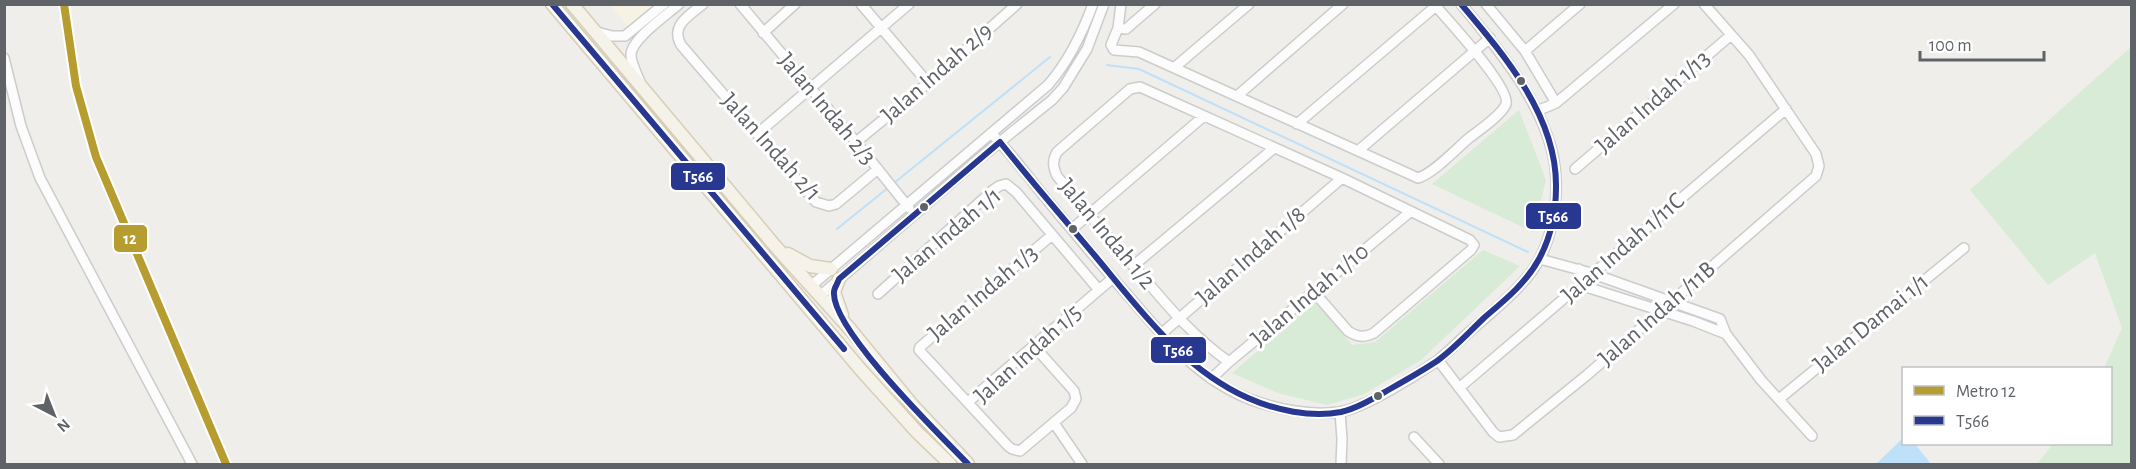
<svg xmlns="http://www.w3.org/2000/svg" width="2136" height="469" font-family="'Alegreya Sans',sans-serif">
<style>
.commercial{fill:#f7f3e4}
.green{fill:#d8ebd6}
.water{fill:#bfe0f9}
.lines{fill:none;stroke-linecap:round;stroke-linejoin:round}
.stream{stroke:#bfe0f9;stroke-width:2}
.minor-casing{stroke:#cbcccc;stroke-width:12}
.major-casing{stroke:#d7ceb8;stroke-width:15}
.minor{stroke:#fdfcfc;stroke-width:9}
.major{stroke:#f4f2e9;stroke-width:12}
.bus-1-casing{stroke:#fff;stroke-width:10}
.bus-1{stroke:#283890;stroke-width:6}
.metro-1-casing{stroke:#fff;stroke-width:12}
.metro-1{stroke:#b79d2f;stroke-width:8}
.bus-dot{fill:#5f6368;stroke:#fff;stroke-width:2}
.labels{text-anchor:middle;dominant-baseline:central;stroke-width:6;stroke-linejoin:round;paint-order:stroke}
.street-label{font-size:24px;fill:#5f6368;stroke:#fff}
.line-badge{stroke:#fff;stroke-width:2}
.badge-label{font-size:16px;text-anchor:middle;font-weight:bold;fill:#fff}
</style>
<rect width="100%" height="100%" fill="#efeeea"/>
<path class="commercial" d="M610 5H656L629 28Z"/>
<path class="green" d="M2131 47V464H2037L2053 444H2110V368H2104L2122 328 2095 253 2048 285 1970 190Z
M1519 110 1546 180 1533 232 1432 184Z
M1483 250 1520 266 1421 360 1364 394 1327 405 1278 393 1232 373 1316 301 1352 345 1375 342Z"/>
<path class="water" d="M1903 438 1904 444H1915L1931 464H1876Z"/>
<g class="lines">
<path class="stream" d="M1107 65 1139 69 1528 252
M894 183 1050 57
M837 229 889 187"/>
<defs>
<path id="minor" d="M703 4C689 16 670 25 681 45L816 202 829 206 836 204 878 169
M740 4 856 142 909 208
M861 4 928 83
M1121 4 1118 28 1111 45 1114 50 1139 52 1418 178C1434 173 1456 149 1469 138 1478 131 1502 115 1506 104 1511 88 1447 19 1434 4
M1486 4 1525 51 1556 103
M1118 28 1126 29 1155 4
M597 32 612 36H625L664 4
M763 33 795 4
M1525 51 1580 4
M4 58 21 126 40 178 192 464
M1175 67 1249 4
M640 82C637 74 631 63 631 55 631 39 668 14 679 4
M1237 96 1343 4
M1537 111 1556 103 1674 4
M1297 124 1436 6
M991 133C1010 152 1026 174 1043 195 1072 230 1101 265 1131 299 1165 339 1199 379 1249 399 1276 409 1310 416 1339 412 1363 409 1415 376 1437 361 1447 353 1457 343 1467 334 1490 313 1526 286 1540 258 1552 234 1557 205 1556 179 1554 115 1500 51 1461 4
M757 134 909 4
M856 142 928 83 1017 4
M1359 150 1490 38
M1575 169 1731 35
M1072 229 1204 116
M1540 259 1591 273 1720 319 1726 334 1761 380 1812 436
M1133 266 1273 149
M1579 269 1580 285 1693 321 1726 334
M811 286 1048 85C1069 61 1082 34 1093 4
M878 294 992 191 999 186 1006 184 1016 192 1099 290
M820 296 980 158 1052 100 1063 88 1087 49 1104 4
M1161 334 1342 178
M1033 345 1074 391 1076 399 1071 408 1020 451 1012 449 1008 446 919 350 920 347 1052 235
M1438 360 1493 432 1499 437 1513 435 1587 375 1816 176 1819 166 1816 154 1749 55 1704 4
M1229 362C1194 337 1171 310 1144 278 1114 244 1085 210 1057 176 1053 167 1052 161 1057 152L1130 89 1140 87 1342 178 1470 240 1474 245 1471 250 1374 333C1364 338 1357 337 1348 331L1314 292
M1211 379 1229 362 1410 212
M1459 388 1786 109
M1779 399 1964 248
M968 402 1113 278
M1340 412 1342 439 1341 464
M1054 423 1082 464
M1414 437 1439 464"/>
<path id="major" d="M552 4 861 370 916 431 950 464
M572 4 776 247 850 329 914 407 968 464
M788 254 810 266 831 269
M839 279 834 292 842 315"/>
</defs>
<use href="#minor" class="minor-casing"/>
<use href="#major" class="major-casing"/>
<use href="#minor" class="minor"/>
<use href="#major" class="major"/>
<defs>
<path id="bus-1" d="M552 4 844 349
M968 464C940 435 831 329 834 292 834 288 838 283 839 279L1000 142C1031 181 1064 219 1096 257 1140 310 1183 369 1248 398 1275 410 1311 418 1341 412 1358 408 1374 398 1390 389 1406 380 1422 371 1437 361 1455 348 1469 332 1485 317 1505 300 1526 283 1539 259 1551 237 1556 211 1556 187 1557 116 1504 55 1461 4"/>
</defs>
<use href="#bus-1" class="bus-1-casing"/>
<use href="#bus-1" class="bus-1"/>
<defs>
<path id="metro-1" d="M64 4 76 86 96 157 226 464"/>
</defs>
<use href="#metro-1" class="metro-1-casing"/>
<use href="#metro-1" class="metro-1"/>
</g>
<g class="bus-dot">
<circle cx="1521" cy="81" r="5"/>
<circle cx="924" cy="207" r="5"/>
<circle cx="1073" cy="229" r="5"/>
<circle cx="1378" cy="396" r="5"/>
</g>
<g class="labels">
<g class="street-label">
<text transform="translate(937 73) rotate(-41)">Jalan Indah 2/9</text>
<text transform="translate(1653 102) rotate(-41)">Jalan Indah 1/13</text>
<text transform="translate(827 109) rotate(50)">Jalan Indah 2/3</text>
<text transform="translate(771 147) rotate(48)">Jalan Indah 2/1</text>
<text transform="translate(1107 234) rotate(50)">Jalan Indah 1/2</text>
<text transform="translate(947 235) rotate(-40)">Jalan Indah 1/1</text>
<text transform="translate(1623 248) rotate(-41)">Jalan Indah 1/11C</text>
<text transform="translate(1251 256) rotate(-41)">Jalan Indah 1/8</text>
<text transform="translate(983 293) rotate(-40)">Jalan Indah 1/3</text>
<text transform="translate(1310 295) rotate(-40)">Jalan Indah 1/10</text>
<text transform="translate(1657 314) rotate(-41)">Jalan Indah /11B</text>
<text transform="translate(1871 323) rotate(-39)">Jalan Damai 1/1</text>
<text transform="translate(1028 354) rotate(-42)">Jalan Indah 1/5</text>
</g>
</g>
<g class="line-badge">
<rect x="670" y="162" width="56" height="29" rx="6" fill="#283890"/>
<rect x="1525" y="202" width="57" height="28" rx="6" fill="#283890"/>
<rect x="113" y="224" width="35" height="29" rx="6" fill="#b79d2f"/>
<rect x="1150" y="336" width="57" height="28" rx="6" fill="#283890"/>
</g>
<g class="badge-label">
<text x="698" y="182">T566</text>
<text x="1553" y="222">T566</text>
<text x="130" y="244">12</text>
<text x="1178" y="356">T566</text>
</g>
<rect width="2136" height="469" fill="none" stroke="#5f6368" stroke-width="12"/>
<rect x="1902" y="367" width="210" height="78" fill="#ffffff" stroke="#bfc1c3" stroke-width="1.5"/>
<rect x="1914" y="386" width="30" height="9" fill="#b79d2f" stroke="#bfc1c3" stroke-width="1.5"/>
<text x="1956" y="397" font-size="18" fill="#5f6368">Metro 12</text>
<rect x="1914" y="416" width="30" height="9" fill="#283890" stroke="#bfc1c3" stroke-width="1.5"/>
<text x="1956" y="427" font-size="18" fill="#5f6368">T566</text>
<g transform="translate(54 415) rotate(138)" stroke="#ffffff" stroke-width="4.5" paint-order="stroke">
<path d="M0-4.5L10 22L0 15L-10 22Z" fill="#5f6368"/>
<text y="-9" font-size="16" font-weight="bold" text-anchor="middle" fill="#5f6368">N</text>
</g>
<path d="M1920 51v9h124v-9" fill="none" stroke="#5f6368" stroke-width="3"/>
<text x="1929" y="51" font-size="18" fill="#5f6368" stroke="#ffffff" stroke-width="4.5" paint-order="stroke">100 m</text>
</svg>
